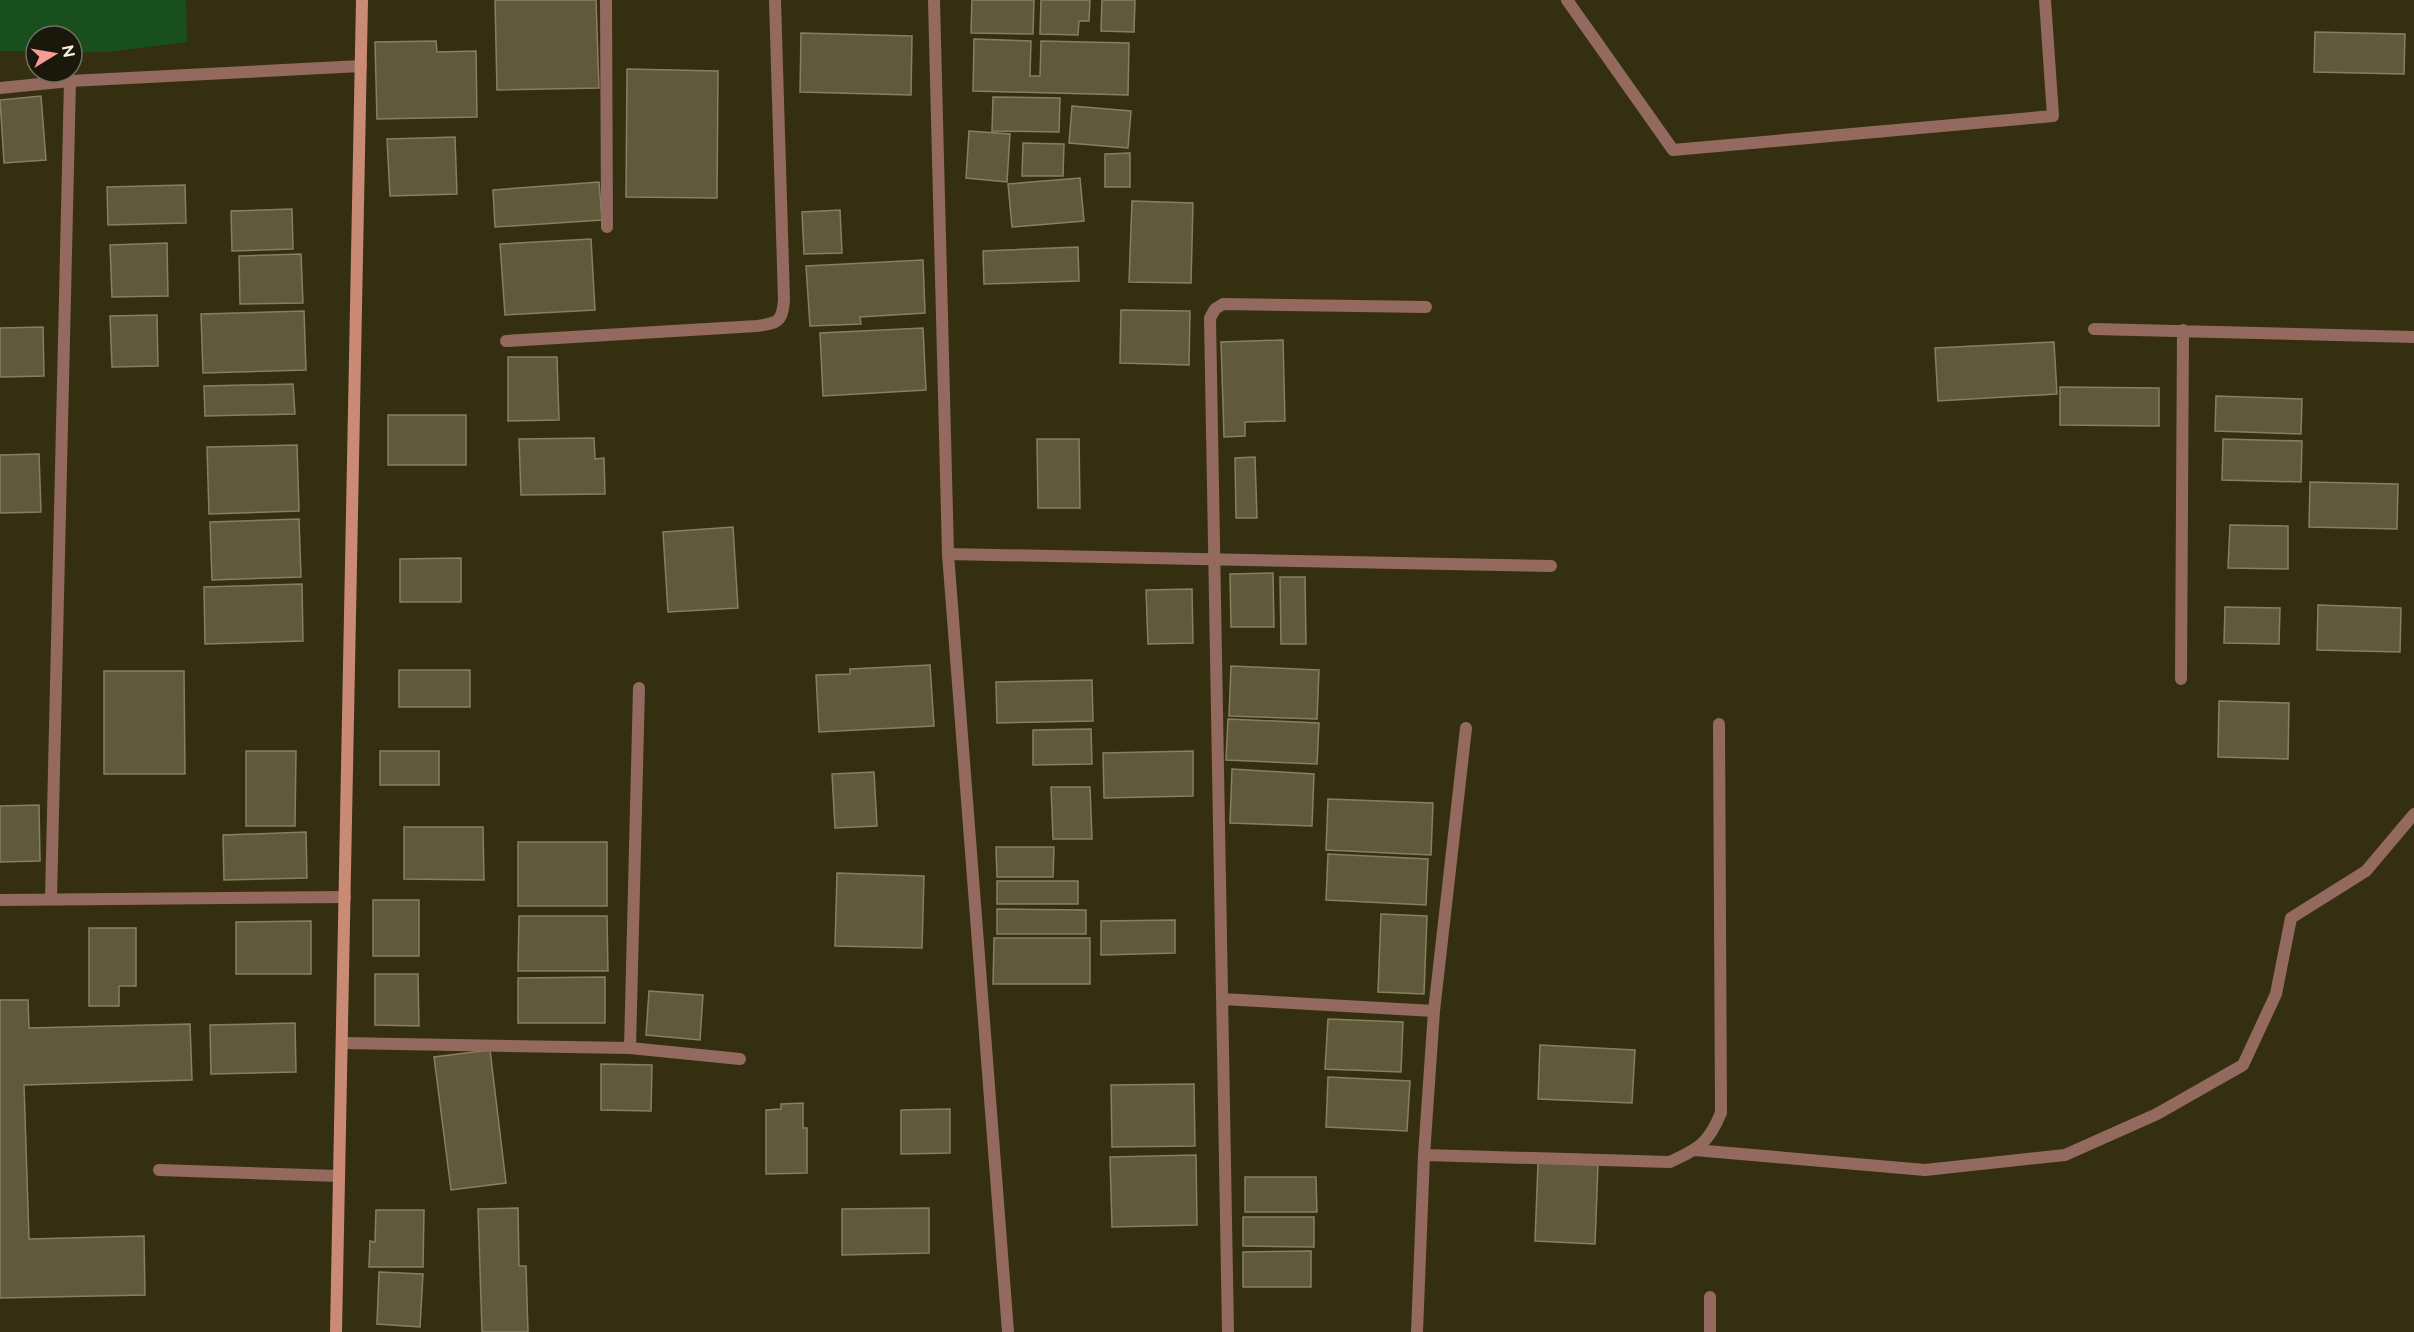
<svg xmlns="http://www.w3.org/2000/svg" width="2414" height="1332" font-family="Raleway,sans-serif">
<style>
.green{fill:#194e1d}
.building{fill:#60593b;stroke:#878060;stroke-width:1.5}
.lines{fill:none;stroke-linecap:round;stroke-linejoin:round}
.lane{stroke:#936a5d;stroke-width:12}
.street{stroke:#936a5d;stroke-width:12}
.secondary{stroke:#cb8a76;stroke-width:12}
</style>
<rect width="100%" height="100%" fill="#352f12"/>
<path class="green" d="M0 0H186L187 42 108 52H72V36H36V51H0Z"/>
<path class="building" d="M495 0H596L599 88 497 90Z
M972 0H1034L1033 34 971 33Z
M1041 0H1090L1089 21H1079L1078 35 1040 34Z
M1102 0H1135L1134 32 1101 31Z
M2315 32 2405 34 2404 74 2314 72Z
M801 33 912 36 911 95 800 92Z
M974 39 1031 41 1030 76H1040L1041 41 1129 43 1128 95 973 91Z
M436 41 437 52 476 51 477 117 377 119 375 42Z
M627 69 718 71 717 198 626 197Z
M41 96 46 160 4 163 0 100Z
M993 97 1060 98 1059 132 992 131Z
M1072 106 1131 111 1128 148 1069 143Z
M969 131 1010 134 1007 182 966 178Z
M455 137 457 194 390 196 387 139Z
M1023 143 1064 144 1063 176H1022Z
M1130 153V187H1105V154Z
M1080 178 1084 221 1012 227 1008 184Z
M599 182 602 220 495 227 493 190Z
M185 185 186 223 108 225 107 187Z
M1132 201 1193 203 1191 283 1129 282Z
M292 209 293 249 232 251 231 211Z
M840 210 842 253 804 254 802 212Z
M591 239 595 310 505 315 500 244Z
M167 243 168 296 112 297 110 245Z
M1078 247 1079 281 984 284 983 251Z
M301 254 303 303 240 304 239 256Z
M923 260 925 313 860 317 861 324 810 326 806 266Z
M1121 310 1190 311 1189 365 1120 363Z
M304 311 306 370 203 373 201 314Z
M157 315 158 366 112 367 110 316Z
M43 327 44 376 0 377V328Z
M923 328 926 390 823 396 820 333Z
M1283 340 1285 421 1245 422V436L1224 437 1221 342Z
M2054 342 2057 394 1938 401 1935 348Z
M508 357H557L559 420 508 421Z
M293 384 295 414 205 416 204 386Z
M2060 387 2159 388V426L2060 425Z
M2216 396 2302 399 2301 434 2215 431Z
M388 415H466V465H388Z
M594 438 595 459 604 458 605 494 521 495 519 439Z
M1037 439H1079L1080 508H1038Z
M2223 439 2302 441 2301 482 2222 480Z
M297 445 299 511 209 514 207 447Z
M39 454 41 512 0 513V455Z
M1255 457 1257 518H1236L1235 458Z
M2310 482 2398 484 2397 529 2309 527Z
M299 519 301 577 212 580 210 522Z
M2230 525 2288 526V569L2228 568Z
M733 527 738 608 668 612 663 532Z
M461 558V602H400V559Z
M1273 573 1274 627H1231L1230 574Z
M1280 577H1305L1306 644H1281Z
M302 584 303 641 205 644 204 587Z
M1192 589 1193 643 1148 644 1146 590Z
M2318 605 2401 608 2400 652 2317 650Z
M2225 607 2280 608 2279 644 2224 643Z
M930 665 934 726 819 732 816 675 850 674V669Z
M1231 666 1319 670 1317 719 1229 716Z
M399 670H470V707H399Z
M104 671H184L185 774H104Z
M1092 680 1093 721 997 723 996 682Z
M2219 701 2289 703 2288 759 2218 757Z
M1228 719 1319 723 1317 764 1226 760Z
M1091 729 1092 764 1033 765V730Z
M246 751H296L295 826H246Z
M380 751H439V785H380Z
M1193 751V796L1104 798 1103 753Z
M1232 769 1314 774 1312 826 1230 823Z
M874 772 877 826 835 828 832 774Z
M1051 787H1090L1092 839H1053Z
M1328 799 1433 803 1431 855 1326 850Z
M39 805 40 861 0 862V806Z
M404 827H483L484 880 404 879Z
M306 832 307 878 224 880 223 835Z
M518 842H607V906H518Z
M996 847H1054L1053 877H997Z
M1328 854 1428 859 1426 905 1326 900Z
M837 873 924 876 922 948 835 946Z
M997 881H1078V904H997Z
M373 900H419V956H373Z
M997 909 1086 910V934H997Z
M1381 914 1427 916 1424 994 1378 992Z
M519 916H607L608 971H518Z
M1175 920V953L1101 955V921Z
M311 921V974H236V922Z
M89 928H136V986H119V1006H89Z
M994 938H1090V984H993Z
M375 974H418L419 1026 375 1025Z
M605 977V1023H518V978Z
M649 991 703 995 700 1040 646 1035Z
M0 1000H28L29 1028 190 1024 192 1080 24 1085 29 1239 144 1236 145 1295 0 1298Z
M1328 1019 1403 1022 1401 1072 1325 1069Z
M295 1023 296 1072 211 1074 210 1025Z
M1540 1045 1635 1050 1632 1103 1538 1099Z
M490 1050 506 1183 451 1190 434 1057Z
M601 1064 652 1065 651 1111 601 1110Z
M1328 1077 1410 1081 1407 1131 1326 1127Z
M1194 1084 1195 1146 1112 1147 1111 1085Z
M803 1103V1128H807V1173L766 1174V1110L781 1109V1104Z
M950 1109V1153L901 1154V1110Z
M1196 1155 1197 1225 1112 1227 1110 1157Z
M1538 1163 1598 1165 1595 1244 1535 1241Z
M1245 1177H1316L1317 1212H1245Z
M518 1208 519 1266H526L528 1332H482L478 1209Z
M929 1208V1253L842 1255V1209Z
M376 1210H424L423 1267H369L370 1241 375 1242Z
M1243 1217H1314V1247L1243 1246Z
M1311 1251V1287H1243V1252Z
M379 1272 423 1274 420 1327 377 1324Z"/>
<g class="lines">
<path class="lane" d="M159 1170 339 1176"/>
<path class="street" d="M606 0 607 227
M934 0 948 554 1008 1332
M1567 0 1673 150 2053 116 2045 0
M0 88 70 81 361 66
M2094 329 2414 337
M506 341 757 326C778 323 782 322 784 300L775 0
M948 554 1551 566
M2181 679 2183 330
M51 899 70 81
M0 900 345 897
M1222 999 1434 1011
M342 1043 630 1048 639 688
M630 1048 740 1059
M1695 1150 1925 1170 2065 1155 2157 1114 2243 1065 2276 994 2291 918 2366 871 2414 814
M1424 1155 1670 1162C1699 1148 1708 1144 1721 1113L1719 724
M1710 1297V1332
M1228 1332 1210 318 1215 309 1223 304 1426 307
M1417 1332 1424 1155 1434 1011 1466 728"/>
<path class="secondary" d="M336 1332 362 0"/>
</g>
<g transform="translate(54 54) rotate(79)"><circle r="28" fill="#1a170b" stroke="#726e60" stroke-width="1.5"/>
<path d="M0-4.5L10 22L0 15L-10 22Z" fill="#f59c96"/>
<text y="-9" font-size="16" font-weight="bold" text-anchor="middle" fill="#f5f1e0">N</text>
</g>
</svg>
